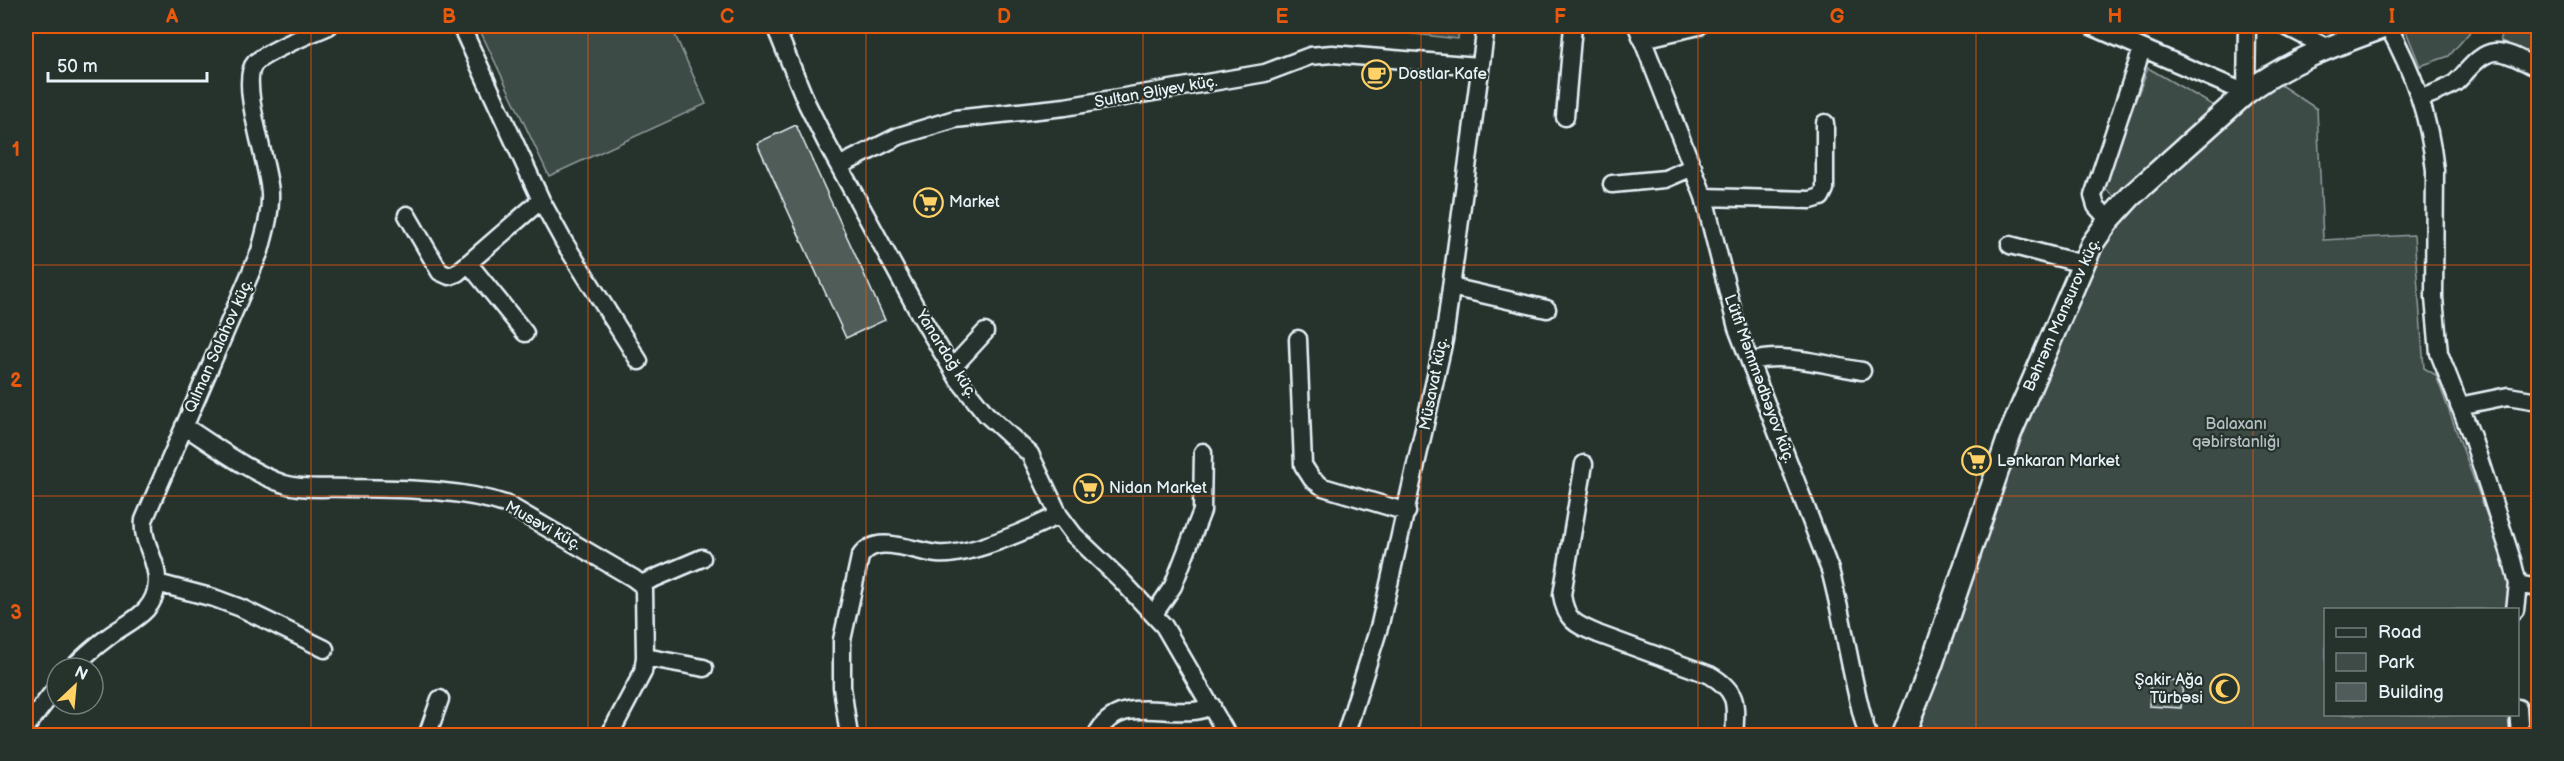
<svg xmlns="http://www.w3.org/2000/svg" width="2564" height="761" font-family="'Balsamiq Sans',sans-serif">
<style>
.green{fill:#3e4b47;stroke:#939ea0;stroke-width:1.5}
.building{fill:#505c59;stroke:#e8f1f8;stroke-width:1.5}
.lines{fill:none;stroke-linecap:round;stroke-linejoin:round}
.minor-casing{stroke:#e8f1f8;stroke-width:21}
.tertiary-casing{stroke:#e8f1f8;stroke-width:26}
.minor{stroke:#26332d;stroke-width:16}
.tertiary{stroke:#26332d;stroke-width:21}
.grid{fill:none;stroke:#e8590c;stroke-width:1.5;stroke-opacity:0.55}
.labels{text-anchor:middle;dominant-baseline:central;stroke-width:4.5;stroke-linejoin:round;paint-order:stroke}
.poi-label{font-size:16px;fill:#e8f1f8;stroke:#26332d;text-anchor:start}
.street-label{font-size:16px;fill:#e8f1f8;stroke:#26332d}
.park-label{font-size:16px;fill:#b5bfc3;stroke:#26332d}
.neatline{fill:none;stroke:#e8590c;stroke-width:2}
.grid-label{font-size:20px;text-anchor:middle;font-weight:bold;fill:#e8590c}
</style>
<rect width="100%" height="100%" fill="#26332d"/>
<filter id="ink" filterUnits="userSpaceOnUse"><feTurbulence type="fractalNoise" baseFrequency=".0167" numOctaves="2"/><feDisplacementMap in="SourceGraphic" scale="12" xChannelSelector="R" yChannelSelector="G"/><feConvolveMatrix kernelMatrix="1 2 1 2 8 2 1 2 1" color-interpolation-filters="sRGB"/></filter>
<g filter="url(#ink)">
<path class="green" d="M478 26H671L706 104 549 176Z
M1380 26H1459L1458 39 1380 30Z
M2424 26H2475L2449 56 2420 66 2406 31Z
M2499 26H2538V57L2501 41Z
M2148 68 2216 107 2115 197 2103 187Z
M2279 84 2317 109 2323 240 2414 235 2424 368 2436 375 2511 582 2507 609 2326 610V714L2508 715 2510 735 1917 736 1963 608 2020 430 2100 247 2114 227 2242 107Z"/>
<path class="building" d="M796 125 885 320 846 338 757 143Z
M2151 679 2183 681 2181 708 2149 706Z"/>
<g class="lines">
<defs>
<path id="minor" d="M461 26 541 200 564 242 639 361
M775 26 807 104 826 142 920 315 958 379 986 414 1030 454 1059 515 1074 535 1120 579 1164 626 1228 736
M1637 26 1704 197 1737 328 1830 570C1845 625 1851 682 1868 736
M2091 26 2246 93 2247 26
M2285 26 2328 48
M2388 26C2414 74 2429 116 2435 170L2434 298 2439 353 2472 437 2512 560 2518 584 2515 610
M1643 39 1699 26
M2421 98C2433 94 2444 90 2455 83 2467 73 2477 54 2495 52 2508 51 2526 63 2538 68
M1565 117 1573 26
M839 166 899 136 955 119 1065 107 1224 80 1265 73 1310 56 1332 54 1478 66
M1612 184 1665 179 1693 167
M1704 197 1811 200 1821 197 1825 189V123
M407 215 440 272 449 276 457 273 541 200
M2109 220 2096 206 2093 196 2142 49
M2010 245 2083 264
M469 264 525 333
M1451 287 1547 309
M1298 339 1303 465 1312 479 1323 487 1407 512
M1751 362C1782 351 1829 366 1862 371
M952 368 985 332
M2459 406 2508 396 2538 401
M184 426C215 446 249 472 284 484 304 490 328 487 348 488 401 489 459 488 508 505L633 578 641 584 644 590 645 657 643 672 609 736
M1584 464 1562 595C1566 621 1575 624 1598 634L1710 675C1739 692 1736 705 1734 736
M157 583 214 598 241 608 325 649
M641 584 702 558
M2518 584 2538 588
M1154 614 1173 586 1202 511 1203 452
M645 657 704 668
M73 668C83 657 96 646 108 637 129 621 156 613 157 582 158 560 141 542 144 520L260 251C265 232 271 213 270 193 269 165 238 81 255 63 267 51 311 34 329 26
M2518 708 2520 736
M26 727 57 687
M427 736 440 699
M849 736 842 687V640L860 557C875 532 914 552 937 554 969 557 1030 529 1059 515
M1096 736C1115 696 1159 714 1193 711 1199 711 1206 708 1212 706
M1345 736 1380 624 1444 340 1486 26"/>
<path id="tertiary" d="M1903 736 1931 666 2010 434 2092 244 2109 220 2131 196 2246 93C2288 61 2337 44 2387 26"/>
</defs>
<use href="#minor" class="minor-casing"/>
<use href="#tertiary" class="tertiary-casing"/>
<use href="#minor" class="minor"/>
<use href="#tertiary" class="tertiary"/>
</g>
</g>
<path class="grid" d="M311 26V736M588 26V736M866 26V736M1143 26V736M1421 26V736M1698 26V736M1976 26V736M2253 26V736M26 265H2538M26 496H2538"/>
<defs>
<symbol id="cafe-ring" viewBox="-11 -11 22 22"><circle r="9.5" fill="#26332d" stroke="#ffd166" stroke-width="1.5"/><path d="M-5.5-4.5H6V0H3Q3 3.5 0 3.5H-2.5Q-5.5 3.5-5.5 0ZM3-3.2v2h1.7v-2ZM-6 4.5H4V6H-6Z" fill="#ffd166"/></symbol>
<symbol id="supermarket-ring" viewBox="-11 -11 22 22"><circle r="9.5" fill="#26332d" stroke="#ffd166" stroke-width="1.5"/><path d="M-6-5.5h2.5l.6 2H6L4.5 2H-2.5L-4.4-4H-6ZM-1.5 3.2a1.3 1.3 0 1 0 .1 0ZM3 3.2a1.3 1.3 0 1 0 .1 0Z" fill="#ffd166"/></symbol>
<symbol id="mosque-ring" viewBox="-11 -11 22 22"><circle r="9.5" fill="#26332d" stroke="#ffd166" stroke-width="1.5"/><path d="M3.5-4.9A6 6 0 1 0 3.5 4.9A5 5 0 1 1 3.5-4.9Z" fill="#ffd166"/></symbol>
</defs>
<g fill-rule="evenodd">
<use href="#cafe-ring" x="1360" y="58" width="33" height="33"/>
<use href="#supermarket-ring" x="912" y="186" width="33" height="33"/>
<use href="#supermarket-ring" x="1960" y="444" width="33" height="33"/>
<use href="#supermarket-ring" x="1072" y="472" width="33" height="33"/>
<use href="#mosque-ring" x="2208" y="672" width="33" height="33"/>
</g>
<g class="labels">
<g class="poi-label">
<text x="1398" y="74">Dostlar Kafe</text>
<text x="949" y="202">Market</text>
<text x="1997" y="461">Lənkaran Market</text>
<text x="1109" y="488">Nidan Market</text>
<text x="2203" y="680" text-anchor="end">Şakir Ağa<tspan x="2203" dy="18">Türbəsi</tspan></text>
</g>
<g class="street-label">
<text transform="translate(1156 92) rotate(-10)">Sultan Əliyev küç.</text>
<text transform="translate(2062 315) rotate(-66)">Bəhrəm Mansurov küç.</text>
<text transform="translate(219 346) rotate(-66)">Qılman Salahov küç.</text>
<text transform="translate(946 354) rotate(58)">Yanardağ küç.</text>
<text transform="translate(1759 379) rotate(70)">Lütfi Məmmədbəyov küç.</text>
<text transform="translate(1434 384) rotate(-79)">Müsavat küç.</text>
<text transform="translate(543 526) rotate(29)">Musəvi küç.</text>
</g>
<g class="park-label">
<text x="2236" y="424">Balaxanı<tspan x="2236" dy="18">qəbirstanlığı</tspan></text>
</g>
</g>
<rect width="2564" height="761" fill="none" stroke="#26332d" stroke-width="66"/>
<rect x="2324" y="608" width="195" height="108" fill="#26332d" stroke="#747f7e" stroke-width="1.5"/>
<rect x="2336" y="628" width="30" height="9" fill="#26332d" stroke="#747f7e" stroke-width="1.5"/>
<text x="2378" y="638" font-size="18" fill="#e8f1f8">Road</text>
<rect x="2336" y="653" width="30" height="18" fill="#3e4b47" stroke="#747f7e" stroke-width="1.5"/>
<text x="2378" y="668" font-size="18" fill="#e8f1f8">Park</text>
<rect x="2336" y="683" width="30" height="18" fill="#505c59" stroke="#747f7e" stroke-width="1.5"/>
<text x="2378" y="698" font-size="18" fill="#e8f1f8">Building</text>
<g transform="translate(75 686) rotate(26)"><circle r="28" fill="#26332d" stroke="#747f7e" stroke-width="1.5"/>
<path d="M0-4.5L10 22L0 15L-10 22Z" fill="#ffd166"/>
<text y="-9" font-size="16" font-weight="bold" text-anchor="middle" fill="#e8f1f8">N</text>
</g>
<path d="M48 72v9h159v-9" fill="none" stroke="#e8f1f8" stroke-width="3"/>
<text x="57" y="72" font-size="18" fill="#e8f1f8" stroke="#26332d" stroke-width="4.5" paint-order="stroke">50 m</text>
<rect x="33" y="33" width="2498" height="695" class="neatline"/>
<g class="grid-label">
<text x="172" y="23">A</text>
<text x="449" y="23">B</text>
<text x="727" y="23">C</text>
<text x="1004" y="23">D</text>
<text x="1282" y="23">E</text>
<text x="1560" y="23">F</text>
<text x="1837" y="23">G</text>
<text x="2115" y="23">H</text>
<text x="2392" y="23">I</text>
<text x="16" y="156">1</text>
<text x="16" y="387">2</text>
<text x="16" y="619">3</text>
</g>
</svg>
